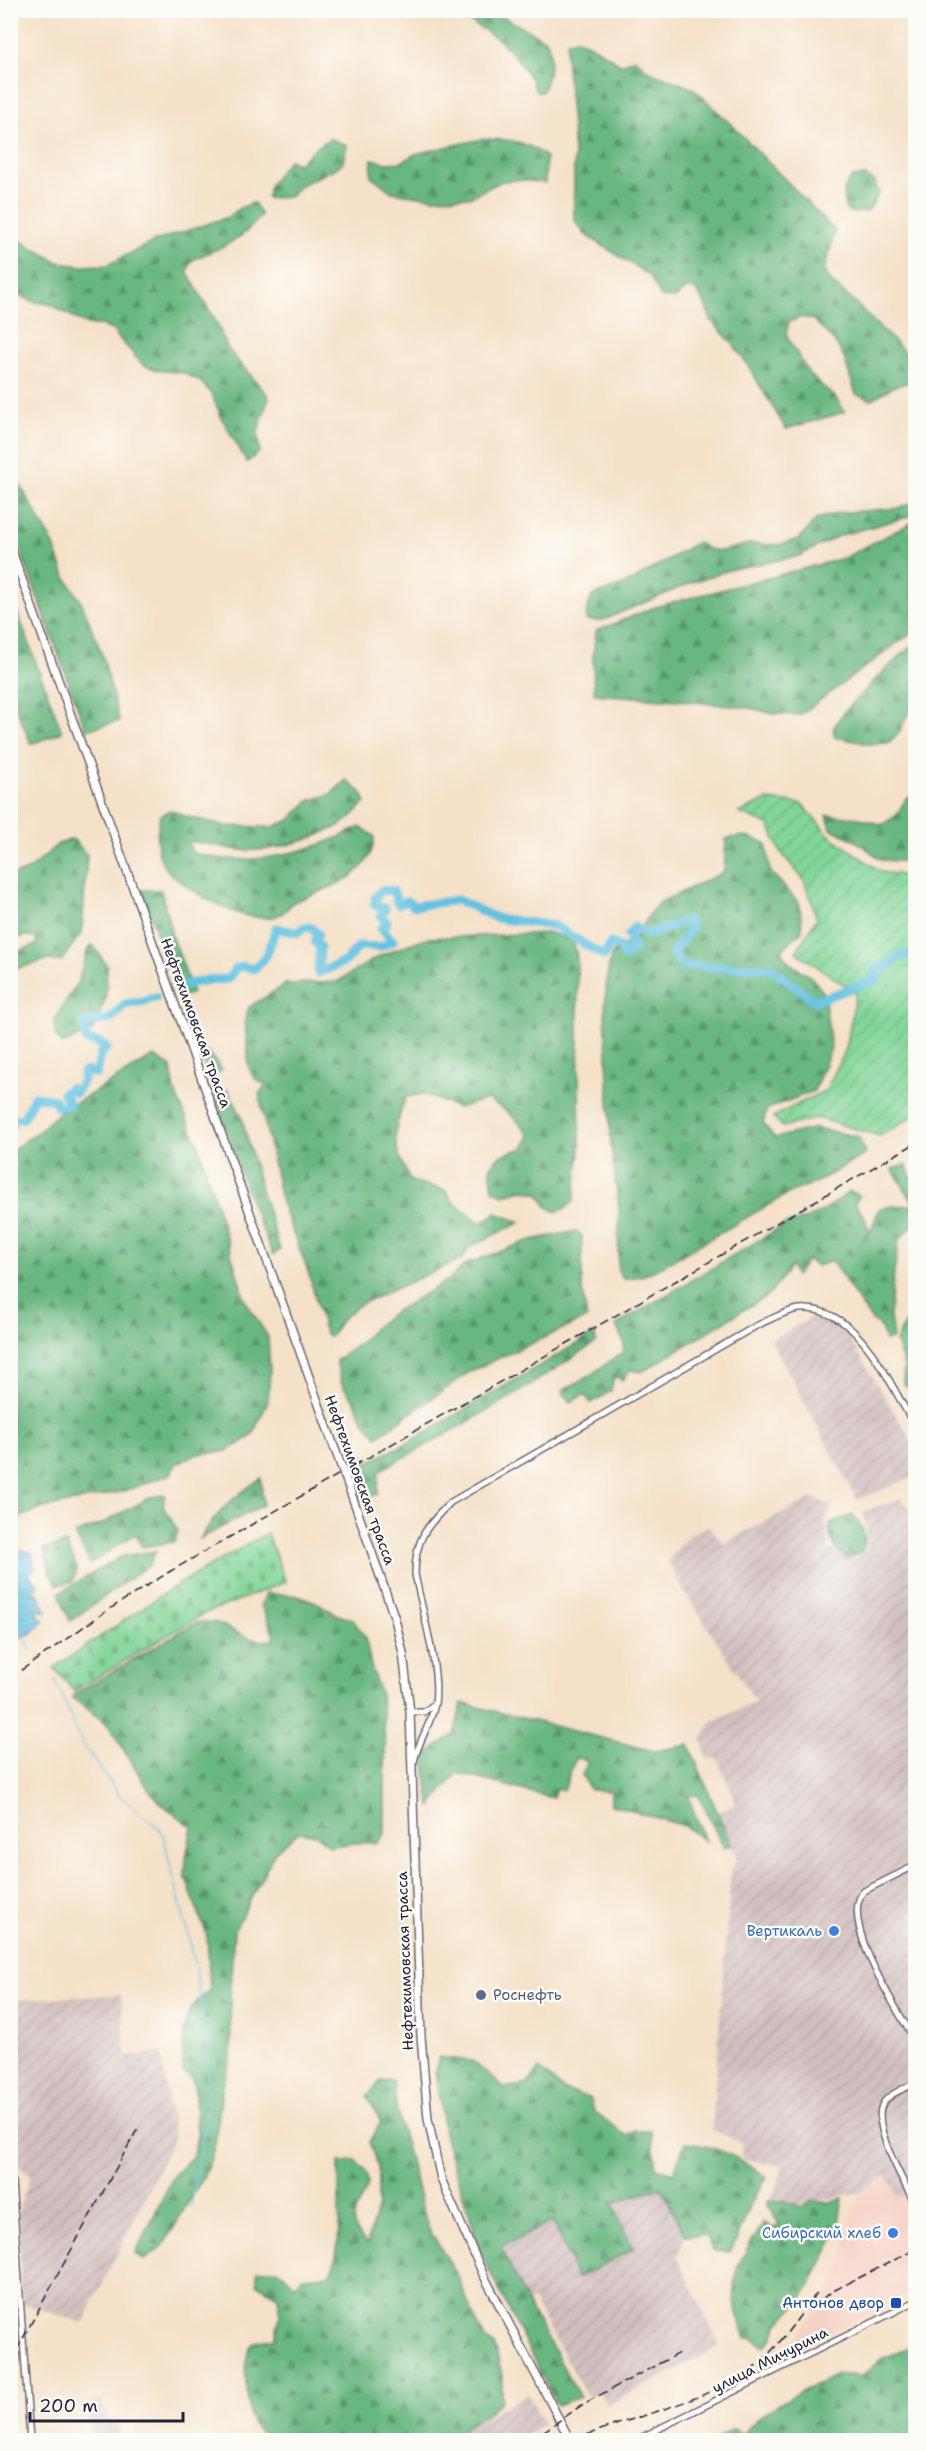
<svg xmlns="http://www.w3.org/2000/svg" width="926" height="2451" font-family="'Shantell Sans',sans-serif">
<style>
.built{fill:#f6d1c5}
.industrial{fill:url(#industrial-furrows)}
.forest{fill:url(#forest-firs);stroke:#466c5e;stroke-width:1.5}
.cemetery{fill:url(#cemetery-stones);stroke:#527c6a;stroke-width:1.5}
.garden{fill:url(#garden-furrows);stroke:#527c6a;stroke-width:1.5}
.water{fill:url(#water-rules);stroke:#42728e;stroke-width:1.5}
.lines{fill:none;stroke-linecap:round;stroke-linejoin:round}
.stream{stroke:#63c2e1;stroke-width:1.5}
.river{stroke:#63c2e1;stroke-width:9}
.minor-casing{stroke:#6c656c;stroke-width:8}
.major-casing{stroke:#6c656c;stroke-width:10}
.minor{stroke:#fff;stroke-width:5}
.major{stroke:#fff;stroke-width:7}
.rail{stroke:#22223b;stroke-width:1.5;stroke-dasharray:9 4.5;stroke-linecap:butt}
.major-bridge-casing{stroke:#6c656c;stroke-width:10;stroke-linecap:butt}
.major-bridge{stroke:#fff;stroke-width:7}
.shop-dot{fill:#3f7fe0;stroke:#fdfcf7;stroke-width:2}
.service-dot{fill:#5c6f8a;stroke:#fdfcf7;stroke-width:2}
.transit-dot{fill:#1a4fb4;stroke:#fdfcf7;stroke-width:2}
.labels{text-anchor:middle;dominant-baseline:central;stroke-width:5;stroke-linejoin:round;paint-order:stroke}
.street-label{font-size:15px;fill:#22223b;stroke:#fdfcf7}
.shop-label{font-size:15px;fill:#366cbe;stroke:#fdfcf7;text-anchor:end}
.service-label{font-size:15px;fill:#4e5e75;stroke:#fdfcf7;text-anchor:start}
.transit-label{font-size:15px;fill:#164399;stroke:#fdfcf7;text-anchor:end}
</style>
<defs>
<pattern id="industrial-furrows" width="10" height="10" patternUnits="userSpaceOnUse" patternTransform="scale(1.5)"><rect width="10" height="10" fill="#d1bfbf"/><path d="M-1 1l2-2M0 10L10 0M9 11l2-2" fill="none" stroke="#b3a4a5"/></pattern>
<pattern id="forest-firs" width="22" height="20" patternUnits="userSpaceOnUse" patternTransform="scale(1.5)"><rect width="22" height="20" fill="#69b780"/><path d="M5 1l3.5 6h-7zM16 11l3.5 6h-7z" fill="#56946a"/></pattern>
<pattern id="cemetery-stones" width="16" height="16" patternUnits="userSpaceOnUse" patternTransform="scale(1.5)"><rect width="16" height="16" fill="#82d698"/><path d="M2 7V4a2 2 0 0 1 4 0v3zM10 15v-3a2 2 0 0 1 4 0v3z" fill="#70b784"/></pattern>
<pattern id="garden-furrows" width="10" height="10" patternUnits="userSpaceOnUse" patternTransform="scale(1.5)"><rect width="10" height="10" fill="#82d698"/><path d="M-1 1l2-2M0 10L10 0M9 11l2-2" fill="none" stroke="#70b784"/></pattern>
<pattern id="water-rules" width="6" height="5" patternUnits="userSpaceOnUse" patternTransform="scale(1.5)"><rect width="6" height="5" fill="#63c2e1"/><path d="M0 2.5h6" fill="none" stroke="#56a6c2"/></pattern>
</defs>
<rect width="100%" height="100%" fill="#fdfcf7"/>
<filter id="ink" filterUnits="userSpaceOnUse"><feTurbulence type="fractalNoise" baseFrequency=".0167" numOctaves="2"/><feDisplacementMap in="SourceGraphic" scale="12" xChannelSelector="R" yChannelSelector="G"/><feConvolveMatrix kernelMatrix="1 2 1 2 8 2 1 2 1" color-interpolation-filters="sRGB"/></filter>
<filter id="wash" filterUnits="userSpaceOnUse"><feTurbulence type="fractalNoise" baseFrequency=".008" numOctaves="4" result="noise"/><feDisplacementMap in="SourceGraphic" scale="24" xChannelSelector="R" yChannelSelector="G"/><feGaussianBlur stdDeviation="1.35" result="paint"/><feColorMatrix in="noise" values="0 0 0 0 0 0 0 0 0 0 0 0 0 0 0 0 0 1.4 0 .05"/><feComposite in="paint" operator="in"/></filter>
<g filter="url(#wash)">
<rect width="100%" height="100%" fill="#f4e1c7"/>
<path class="built" d="M886 2174 898 2198 915 2191V2292L786 2354 837 2280 858 2192Z"/>
<path class="industrial" d="M810 1318 824 1319 836 1324 847 1335 915 1446V1476L857 1500 771 1340Z
M811 1498 832 1505 825 1520 829 1549 854 1560 868 1548 863 1511 901 1499 915 1513 916 2191 898 2198 886 2175 858 2192 822 2200 812 2199 801 2204 771 2201 783 2166 741 2158 743 2143 712 2130 731 1870 737 1860 718 1812 737 1804 717 1758 707 1759 701 1738 712 1721 756 1702 682 1588 668 1560 690 1534 708 1526 724 1543Z
M121 1995 126 2056 161 2052 174 2138 83 2323 22 2303 18 2211 31 2175 20 2167 11 2166 10 2000Z
M661 2187 685 2235 677 2256 720 2346 608 2405 599 2392 587 2397 533 2300 527 2302 501 2247 553 2221 577 2278 611 2203Z
M528 2394 544 2424 520 2440H470L464 2428Z
M101 2399 104 2410 114 2425 116 2424 119 2428 116 2431 123 2440H98L92 2434 87 2407Z"/>
<path class="forest" d="M453 11H492L546 40C555 56 549 76 542 92H536L530 77 510 50 494 36Z
M577 39 591 45 622 65 634 58 647 70 694 89 733 126 835 231 824 270 831 282 851 299 915 362V375L910 382 894 386 871 400 856 394 843 355 833 340 814 320 801 317 789 322 786 334 809 374 835 397 845 412 786 429 747 364 733 344 711 320 705 304 695 289H686L675 298 661 297 649 275 584 234 574 219V152L566 55 567 41Z
M330 139 347 145 343 162 336 168 301 185 289 197 267 198 270 184 289 160 298 164 316 147Z
M482 139C506 139 527 140 546 157L545 183 523 180 502 181 470 197 433 198 392 192 371 176 372 159 387 163 402 162 415 154Z
M866 176 875 183 879 193 868 211 853 213 846 210C842 195 842 189 852 177Z
M254 203 261 215C242 242 221 247 192 260L187 272 217 323 228 349 269 397 258 431 260 452 247 462 222 419 211 393 200 381 184 373 157 370 143 365 112 330 100 325H87L50 304 34 302 18 295 11 284 10 235 58 262 80 266 107 265 155 241 228 217 240 208Z
M11 469 53 543 65 576 82 603 104 660 119 721 86 730 11 524Z
M915 502V508L911 516 838 536 799 556 733 569 693 582 601 621 586 620 587 608 592 596 628 583 698 542 707 549 722 551 749 544 779 545 799 539 817 519 838 513 898 508Z
M915 521V630L800 715 775 714 750 708 677 700 594 694 593 655 596 631 655 607 844 558Z
M11 595 62 732 31 744 16 708 11 680Z
M915 644V699L899 733 888 743 869 744 834 737C834 733 833 730 834 727 838 715 903 651 915 644Z
M346 780 361 792 366 802C358 809 351 819 342 824 315 839 270 853 239 850 222 848 205 841 188 842L192 852C243 870 314 852 360 827L374 836C374 878 324 889 292 903 269 939 205 900 181 882 174 876 165 871 162 862 155 847 157 832 160 816L170 810 188 817 226 826 272 827 288 821 309 801 331 794Z
M915 795V862L882 860 853 839 831 829 827 815 859 818 882 825 896 816 906 799Z
M743 836 766 843 770 871 800 904 802 931 781 951 789 963 811 977 824 993 831 1048 814 1091 767 1109 763 1123 775 1138 815 1128 859 1137 866 1154 815 1183 791 1192 659 1268 645 1275 624 1279 618 1271 619 1210 611 1145 605 1014C605 1001 607 962 613 953 619 944 630 944 636 936 645 924 649 910 661 902L724 872 726 839Z
M73 839 87 855 82 932 61 961 47 960 11 970V954L36 945V937L25 936 11 940V876L30 869 58 844Z
M142 890H161L172 935 193 993 179 997Z
M550 933 573 940 577 957 580 1152 574 1201 566 1208 556 1212 547 1207 539 1194 523 1190 503 1195 493 1190 490 1168 499 1156 523 1148 530 1136C519 1120 505 1108 487 1099L458 1108 424 1094 406 1097C391 1135 392 1145 411 1181L445 1190 453 1202 481 1223 496 1213 521 1222 469 1247 462 1259 359 1305 343 1318 330 1337 325 1333 308 1271 282 1205 259 1094 266 1085 254 1078 249 1068 245 1018 249 1007 286 984 337 982 379 956 425 938Z
M93 945 107 966 106 998 92 1031 62 1044 55 1036 54 1020 78 982 88 949Z
M196 1041 208 1052 222 1070 215 1075 220 1090H228L241 1115 260 1186 280 1250 273 1255 251 1203Z
M154 1056 171 1067 175 1092 198 1144 245 1300 268 1337 270 1371 268 1401 252 1436 228 1451 198 1454 177 1463 171 1474 125 1491 44 1508 22 1516 11 1530V1151L39 1131 59 1113Z
M906 1165 911 1177 915 1178V1205L892 1169Z
M849 1191 860 1196 855 1203 864 1216 870 1233 879 1209 893 1206 913 1205 915 1211V1224L899 1239 892 1288 890 1317 893 1338 885 1341 880 1325 872 1321 832 1261 817 1266 807 1260 796 1276 791 1266 770 1294 642 1372 630 1370 622 1380 614 1376 611 1391 591 1403 584 1394 570 1403 562 1391 592 1374 623 1352 624 1344 616 1325 786 1224C810 1220 831 1208 849 1191Z
M576 1231 582 1236V1289L587 1318 471 1371 377 1437 363 1420 354 1400 342 1385 336 1360 361 1342 374 1328 391 1314 448 1280 466 1264 531 1240Z
M915 1317V1391H911L903 1383 904 1365 896 1342 907 1318Z
M595 1333 596 1342C527 1390 454 1431 379 1471L378 1494 360 1499 352 1472 362 1470 366 1463 411 1441Z
M261 1478 263 1505 200 1539C217 1511 235 1496 261 1478Z
M165 1495 163 1506 178 1531 174 1542 142 1547 135 1534 90 1564 75 1534 102 1524 150 1497Z
M852 1515C861 1523 871 1541 860 1552 857 1555 850 1557 846 1559 836 1549 826 1537 831 1523Z
M66 1543 77 1568 73 1581 57 1585 51 1575 44 1549Z
M156 1551 149 1565 70 1621 59 1593 122 1556Z
M266 1593 301 1596 318 1603 335 1614 353 1620 365 1637 372 1670 381 1696 385 1742V1834L376 1844C360 1840 345 1846 329 1846L317 1835 299 1832 275 1852 234 1931 230 1989 231 2059 223 2085 214 2149 206 2172 163 2246 144 2260 135 2254 174 2175 193 2156 197 2136 195 2090 192 2078 183 2071C183 2050 180 2024 193 2006 198 2000 205 1995 210 1990L207 1935 185 1877 186 1858 192 1827 163 1805 149 1790 108 1725 73 1698 75 1694 197 1622C203 1622 210 1621 216 1623 238 1630 248 1644 273 1640L274 1635 261 1605Z
M462 1703 654 1751 689 1745 731 1845 724 1848 698 1795 688 1796 705 1841 685 1826 611 1805V1791L590 1790 582 1775 588 1762 576 1757 564 1790 556 1788 553 1798 457 1773 430 1807 424 1755 454 1734Z
M439 2057 472 2061 504 2088 528 2084 539 2069 564 2090 589 2098 594 2111 627 2136 635 2131H651L656 2168 673 2173 685 2143C720 2146 739 2158 767 2178 747 2202 745 2227 730 2252L712 2251 707 2235H685L661 2187 612 2203 633 2249 577 2278 553 2221 501 2247 527 2302 580 2397 557 2406 482 2256 445 2138 435 2071Z
M393 2080 397 2112 428 2228 458 2276 472 2313 485 2339 495 2346 502 2376V2400L487 2413 463 2428 465 2440H282L277 2436 265 2435 252 2425C249 2409 237 2350 256 2342 261 2340 270 2340 275 2338L280 2316 278 2296 257 2284V2271C280 2266 280 2271 296 2285L302 2277 329 2275C344 2250 338 2193 339 2162L356 2161C385 2187 350 2200 354 2225 356 2231 363 2240 367 2244L378 2205V2166L369 2142 381 2122 367 2096 381 2081Z
M843 2198 837 2234 802 2299 778 2324 773 2338 764 2347 752 2338H746C737 2318 731 2295 736 2273 739 2258 756 2236 764 2222L774 2229 779 2223 767 2205V2201L792 2203 801 2207 812 2200 827 2203Z
M915 2337V2440H714L734 2429 741 2435C761 2413 780 2403 806 2389 818 2383 824 2383 836 2374L862 2376 881 2359 907 2349Z"/>
<path class="cemetery" d="M267 1533 286 1582 205 1613 74 1691 54 1668 169 1590Z"/>
<path class="garden" d="M767 800 802 804 829 835 881 872 915 877V1115L880 1136 817 1118 783 1127 773 1117 826 1090 846 1049 856 993 796 952 817 918 804 880 780 851 769 825 739 813Z"/>
<path class="water" d="M22 1550 32 1553 35 1569 28 1574 38 1584 32 1595 38 1593 47 1612 36 1609 39 1618 44 1620 32 1633 22 1637 11 1625 10 1553Z"/>
<g class="lines">
<path class="stream" d="M24 1636 31 1650
M55 1680 83 1745 121 1797 162 1831 194 1958 208 2050 206 2119 191 2206"/>
<path class="river" d="M184 985 208 980 229 979 235 969 243 966 253 969C268 960 270 945 276 928L298 933 303 928 310 927 318 934 315 942 320 947 318 973 346 961 359 946 380 947 393 941 381 929 387 922 381 916 385 909 375 905V898L382 890 393 891 398 904 407 901 414 906 458 900 496 918 555 926 604 956 611 943 621 948 624 957 634 949 628 935 635 927 648 935 688 920 691 928 673 953 683 966 771 968 815 1001 878 979 874 971 880 966 887 968 899 956 916 953
M10 1129 14 1119 24 1118 34 1096 55 1100 58 1107 70 1105 63 1093 70 1088 76 1093 83 1080V1073L86 1071 96 1074 101 1052 107 1048 100 1043 86 1040 85 1023 110 1019 125 1004 145 1001 156 997"/>
</g>
</g>
<g filter="url(#ink)">
<g class="lines">
<defs>
<path id="minor" d="M410 1712H424L434 1704
M414 1762C418 1741 431 1725 435 1704 440 1668 422 1611 415 1574 415 1539 427 1525 451 1502L756 1326C770 1320 784 1311 799 1309 859 1305 890 1385 916 1428
M916 1865 864 1891C837 1920 899 2012 916 2042
M916 2083C905 2088 891 2093 884 2102 868 2123 906 2185 916 2206
M12 2180 30 2440
M636 2440 916 2301"/>
<path id="major" d="M10 546 336 1452
M357 1510 395 1619 403 1653 410 1712 421 2036 428 2119 441 2179 483 2274 570 2440"/>
</defs>
<use href="#minor" class="minor-casing"/>
<use href="#major" class="major-casing"/>
<use href="#minor" class="minor"/>
<use href="#major" class="major"/>
<path class="rail" d="M10 1678 108 1610 169 1572 916 1143
M812 2306 833 2291 916 2249
M10 2362 138 2128
M531 2440 585 2403 679 2353
M574 2440C629 2417 703 2403 750 2370 778 2350 798 2317 819 2290"/>
<defs>
<path id="major-bridge" d="M336 1452 357 1510"/>
</defs>
<use href="#major-bridge" class="major-bridge-casing"/>
<use href="#major-bridge" class="major-bridge"/>
</g>
</g>
<g class="shop-dot">
<circle cx="834" cy="1931" r="6"/>
<circle cx="893" cy="2233" r="6"/>
</g>
<circle class="service-dot" cx="481" cy="1995" r="6"/>
<rect class="transit-dot" x="890" y="2297" width="12" height="12" rx="3"/>
<g class="labels">
<g class="street-label">
<text transform="translate(196 1023) rotate(70)">Нефтехимовская трасса</text>
<text transform="translate(360 1480) rotate(70)">Нефтехимовская трасса</text>
<text transform="translate(405 1961) rotate(-92)">Нефтехимовская трасса</text>
<text transform="translate(770 2360) rotate(-27)">улица Мичурина</text>
</g>
<g class="shop-label">
<text x="822" y="1931">Вертикаль</text>
<text x="881" y="2233">Сибирский хлеб</text>
</g>
<g class="service-label">
<text x="493" y="1995">Роснефть</text>
</g>
<g class="transit-label">
<text x="884" y="2303">Антонов двор</text>
</g>
</g>
<rect width="926" height="2451" fill="none" stroke="#fdfcf7" stroke-width="36"/>
<path d="M30 2412v9h153v-9" fill="none" stroke="#22223b" stroke-width="3"/>
<text x="39" y="2412" font-size="18" fill="#22223b" stroke="#fdfcf7" stroke-width="4.5" paint-order="stroke">200 m</text>
</svg>
